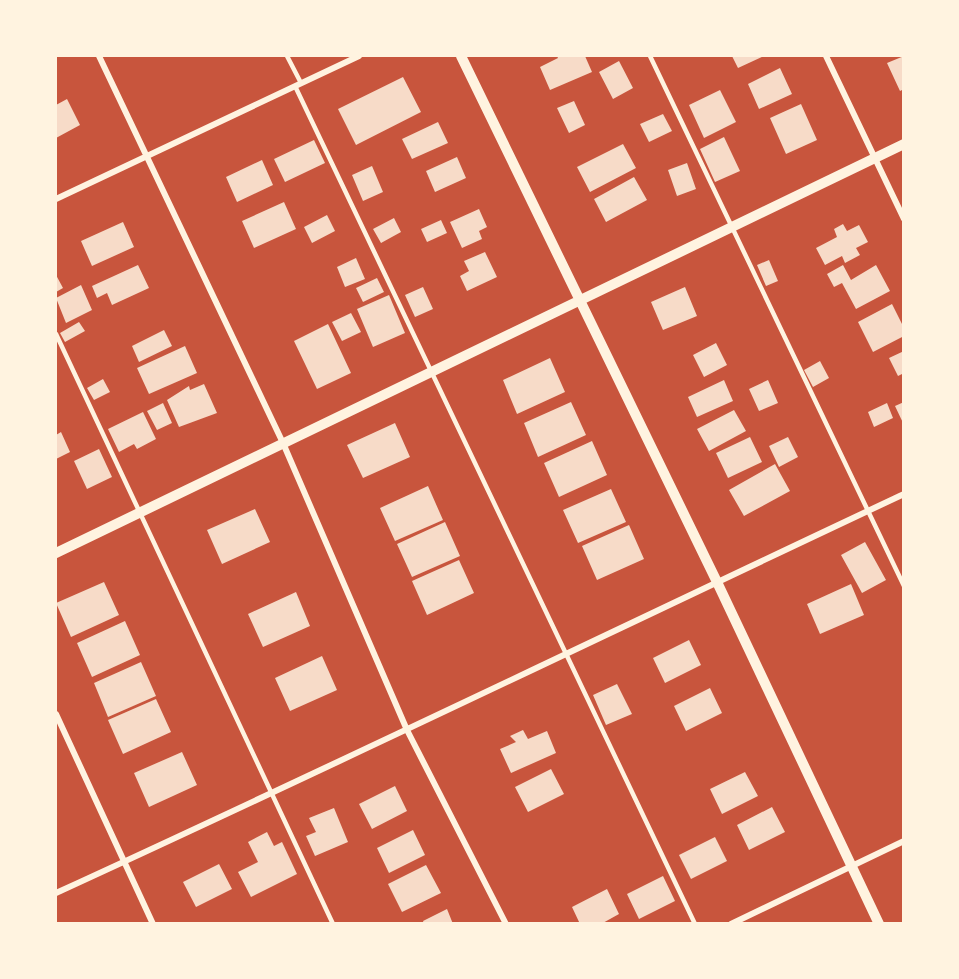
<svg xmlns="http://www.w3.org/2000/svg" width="959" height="979" font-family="Figtree,sans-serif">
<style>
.building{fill:#f7dbc8}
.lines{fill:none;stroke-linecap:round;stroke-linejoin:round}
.service{stroke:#fff3e0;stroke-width:4.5}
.minor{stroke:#fff3e0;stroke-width:6}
.tertiary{stroke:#fff3e0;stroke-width:10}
</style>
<rect width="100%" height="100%" fill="#c8553d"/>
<path class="building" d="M557 56H585L592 72 550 90 540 67 558 58Z
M732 56H764L738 68Z
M904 56V89L900 91 887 63Z
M619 61 633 88 613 99 599 72Z
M780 68 792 94 759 109 748 84Z
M403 77 421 112 356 145 338 109Z
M720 90 736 122 704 138 689 105Z
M67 99 80 125 56 138V105Z
M574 101 585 125 569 133 557 108Z
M801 104 817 140 786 154 770 118Z
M663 114 672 131 649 142 640 124Z
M438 122 448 143 412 159 402 139Z
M724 137 740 171 715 182 700 149Z
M314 140 325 163 285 182 274 159Z
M623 144 636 168 590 192 577 167Z
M457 157 466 178 435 192 426 171Z
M262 160 273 185 237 202 226 177Z
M687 163 696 189 677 196 668 170Z
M372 166 383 192 363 201 352 175Z
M634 177 647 200 606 222 594 199Z
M284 202 296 229 254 248 242 221Z
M479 209 487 227 479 231 482 239 462 248 450 222Z
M327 215 335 231 312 243 304 227Z
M394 218 401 232 381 243 373 229Z
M441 220 447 233 427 242 421 229Z
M123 222 134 247 92 266 81 241Z
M843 224 847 231 859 225 868 242 856 248 860 255 845 263 842 256 825 265 816 248 837 237 834 229Z
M485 252 497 277 467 291 460 276 469 271 464 261Z
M356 258 365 279 345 287 337 267Z
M769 260 778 281 766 286 757 265Z
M138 265 149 288 112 305 107 293 97 298 92 286Z
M843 265 851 280 876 265 890 291 856 309 842 283 834 287 827 274Z
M56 275 63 288 56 292Z
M377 278 384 292 363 302 356 288Z
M81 285 92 310 66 323 56 298Z
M423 287 433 309 415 317 405 295Z
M685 287 697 316 663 330 651 302Z
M389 295 405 333 373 347 357 309Z
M892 304 904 328V336L873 352 858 322Z
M351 313 361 332 342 341 332 322Z
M79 322 85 331 65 342 60 333Z
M328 324 351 373 317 389 294 341Z
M164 330 172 346 139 362 132 346Z
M716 343 727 365 704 377 693 355Z
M185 346 197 373 149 394 137 368Z
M904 351V373L898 376 889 358Z
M550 358 565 392 517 414 503 380Z
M820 361 829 378 813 387 804 370Z
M103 379 110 392 94 400 87 388Z
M724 380 733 401 697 417 688 397Z
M768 380 778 403 759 411 749 389Z
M204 384 217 413 179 427 167 400 189 386 190 390Z
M571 402 586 435 538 457 524 423Z
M904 402V425L895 406Z
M163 403 172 423 157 430 147 411Z
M887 403 893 418 874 427 868 412Z
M734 410 746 431 709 451 697 429Z
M143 412 156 439 137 449 134 444 119 452 108 429Z
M395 423 410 457 363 478 347 445Z
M61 432 70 452 56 459V435Z
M750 437 762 462 728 478 716 453Z
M788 437 798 457 779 467 769 446Z
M592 441 607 475 559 497 544 463Z
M99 449 112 477 87 489 74 461Z
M775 464 790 491 744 516 729 490Z
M428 486 443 520 395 541 380 508Z
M611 489 626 522 578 543 563 510Z
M255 509 270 542 222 564 207 530Z
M445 522 460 556 412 577 397 544Z
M629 525 644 559 597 580 582 546Z
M865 542 886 580 862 593 841 555Z
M459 560 474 593 427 615 412 581Z
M104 582 119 615 71 637 56 603Z
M851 584 864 615 820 634 807 604Z
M296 592 310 626 263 647 248 614Z
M125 621 140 655 92 677 77 643Z
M689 640 701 665 665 683 653 658Z
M322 656 337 690 290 711 275 678Z
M141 662 156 696 108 717 94 683Z
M617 684 632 714 606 725 593 695Z
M710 688 722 713 686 731 674 706Z
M156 699 171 732 123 754 108 720Z
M523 730 528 739 547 731 556 753 511 773 500 749 516 742 510 736Z
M182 752 197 785 149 807 134 773Z
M551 769 564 794 528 812 515 787Z
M745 772 758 796 722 814 710 789Z
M395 786 407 811 372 829 359 804Z
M772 807 785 832 749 850 737 825Z
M334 808 348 842 315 856 306 836 316 832 309 818Z
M413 830 425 855 389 873 377 848Z
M267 832 274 846 282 842 297 874 251 897 238 872 258 862 248 842Z
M715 837 727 861 691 879 679 855Z
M219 864 232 889 196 907 183 882Z
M426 865 441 893 402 912 388 884Z
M663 876 675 901 639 919 627 894Z
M607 889 619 914 601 924H580L572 907Z
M447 909 453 924H424L423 921Z"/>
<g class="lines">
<path class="service" d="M287 56 301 83
M650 56 904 586
M295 86C430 364 559 645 695 924
M56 334 333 924"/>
<path class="minor" d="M99 56 283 443 407 730 506 924
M826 56 904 219
M56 199 359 56
M56 714 153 924
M56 893C340 763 621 627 904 494
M731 924 904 841"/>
<path class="tertiary" d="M461 56 717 582 879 924
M56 553 904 144"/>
</g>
<rect width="959" height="979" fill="none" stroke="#fff3e0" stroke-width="114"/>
</svg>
